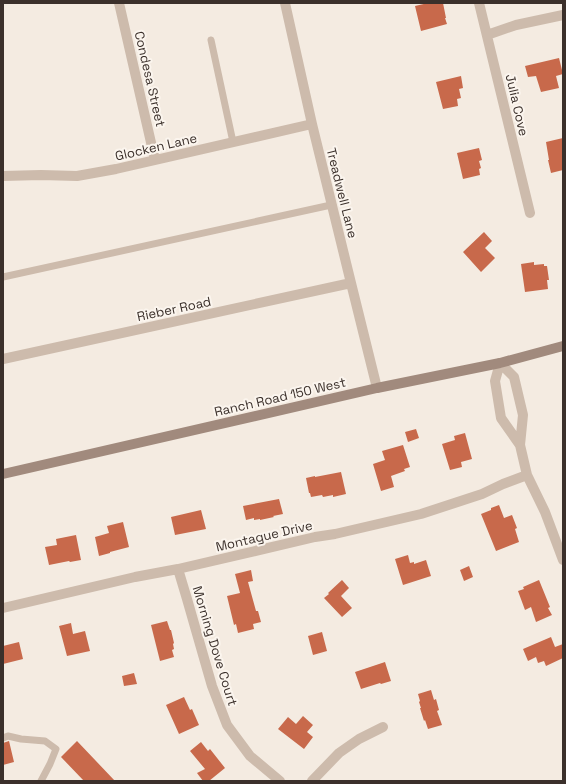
<svg xmlns="http://www.w3.org/2000/svg" width="566" height="784" font-family="'Space Grotesk',sans-serif">
<style>
.building{fill:#c8694b}
.lines{fill:none;stroke-linecap:round;stroke-linejoin:round}
.service{stroke:#cdbbac;stroke-width:7}
.minor{stroke:#cdbbac;stroke-width:10}
.secondary{stroke:#a18a7d;stroke-width:10}
.labels{text-anchor:middle;dominant-baseline:central;stroke-width:4;stroke-linejoin:round;paint-order:stroke}
.street-label{font-size:13px;fill:#3b302b;stroke:#fbf5ee}
</style>
<rect width="100%" height="100%" fill="#f4ebe1"/>
<path class="building" d="M428 3H443L446 18H445L447 24 421 31 415 6Z
M559 58 563 74 556 76 559 88 541 92 536 76 528 77 525 66Z
M461 76 463 88 459 89 461 98 457 99 458 106 443 109 436 82Z
M563 138V170L551 173 548 160H549L546 142Z
M479 148 482 160 479 161 481 168 479 169 480 175 463 179 457 153Z
M484 232 492 241 485 248 495 258 481 272 463 252Z
M534 262V265L544 264V266H547L549 280H547L548 289 525 292 521 264Z
M416 429 419 438 408 442 405 432Z
M465 433 472 459 461 462 462 467 450 470 442 444 455 440 454 436Z
M403 445 410 467 404 469 405 471 391 476 394 487 381 491 373 464 385 460 382 451Z
M341 472 346 494 333 497V495L323 497 322 495 311 497 310 493H309L306 478 315 476V477Z
M279 499 283 514 273 516 274 517 260 520V519L254 520V518L246 520 243 506Z
M499 505 504 518 512 515 517 528 515 529 519 542 496 551 481 514 491 510V508Z
M201 510 206 529 175 535 171 517Z
M123 522 129 547 110 552V553L99 556 95 537 109 533 107 526Z
M76 535 81 560 70 562 69 561 49 565 45 547 57 545 56 539Z
M408 555 410 563 414 562V564L426 560 431 576 403 585 395 559Z
M469 566 473 577 464 581 460 570Z
M251 570 253 581 248 582 256 611H258L261 622 253 624 254 629 238 633 236 624 234 625 227 596 240 593 235 574Z
M342 580 349 588 341 596 352 608 342 617 324 598 329 594 328 593Z
M539 580 550 607 548 608 552 615 536 622 531 607 525 610 518 591 524 589 523 587Z
M167 621 170 630H171L174 643 173 644 174 649 172 650 174 657 160 661 151 625Z
M71 623 73 634 85 631 90 651 67 656 59 626Z
M322 632 327 651 313 655 308 636Z
M551 637 555 647 563 644V658L546 666 544 661 538 663 536 657 528 661 523 649Z
M19 642 23 659 3 664V646Z
M385 662 391 681 381 684 380 683 361 689 355 672Z
M134 673 137 684 124 686 122 676Z
M431 690 434 700 436 699 439 710 437 711 442 725 428 729 425 720 424 721 420 708H421L419 702 420 701 418 694Z
M184 697 190 710 192 709 199 725 179 734 166 705Z
M303 716 313 725 307 732 313 737 304 749 278 729 288 717 296 724Z
M9 741 14 762 3 765V743Z
M77 741 115 781H84L61 757Z
M201 742 208 751 210 749 225 768 209 781H203L197 773 205 769 190 751Z"/>
<g class="lines">
<path class="service" d="M211 40 233 142
M3 277 331 205
M3 738 8 736 21 739 45 741 56 749 50 764 41 781"/>
<path class="minor" d="M119 3 155 160
M285 3 312 124 351 283 377 388
M479 3 530 213
M487 35 516 25 563 15
M3 176 41 175 77 176 116 169 312 124
M3 359 351 283
M520 445 523 415 514 377 500 363 495 381 501 418 520 445 527 475 545 512 563 560
M178 569 187 599 212 686 227 725 250 756 280 781
M3 608 135 577 178 569 315 537 335 534 421 514 482 494 503 484 527 475
M312 781 339 753 359 739 383 727"/>
<path class="secondary" d="M3 474 377 388 500 363 563 346"/>
</g>
<g class="labels">
<g class="street-label">
<text transform="translate(150 79) rotate(77)">Condesa Street</text>
<text transform="translate(517 105) rotate(77)">Julia Cove</text>
<text transform="translate(156 147) rotate(-13)">Glocken Lane</text>
<text transform="translate(342 193) rotate(76)">Treadwell Lane</text>
<text transform="translate(174 309) rotate(-12)">Rieber Road</text>
<text transform="translate(280 397) rotate(-13)">Ranch Road 150 West</text>
<text transform="translate(264 536) rotate(-13)">Montague Drive</text>
<text transform="translate(215 646) rotate(73)">Morning Dove Court</text>
</g>
</g>
<rect width="566" height="784" fill="none" stroke="#3b302b" stroke-width="8"/>
</svg>
